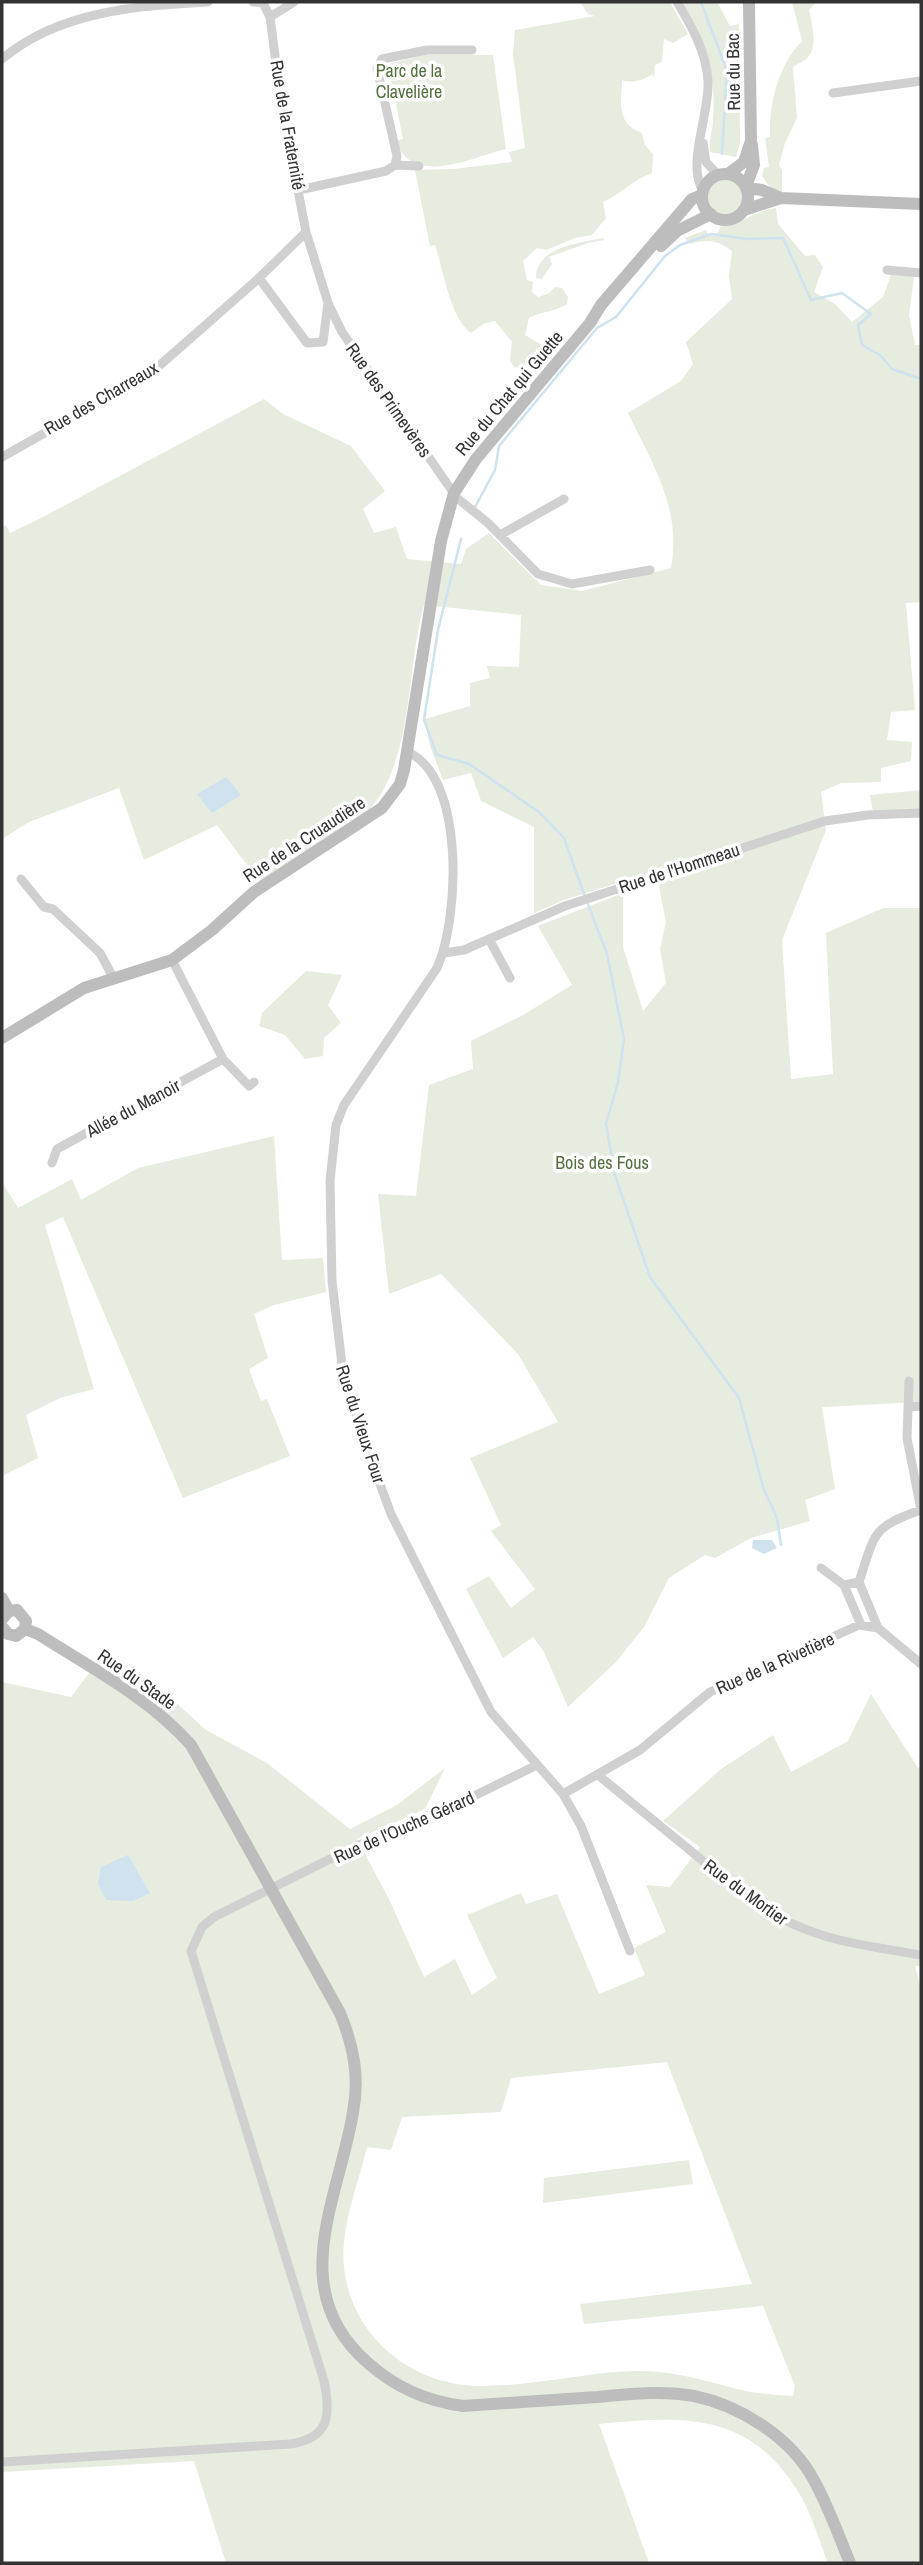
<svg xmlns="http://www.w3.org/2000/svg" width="923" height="2565" font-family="'Archivo Narrow',sans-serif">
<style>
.green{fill:#e6ecdf;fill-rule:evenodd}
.water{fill:#cfe2ee}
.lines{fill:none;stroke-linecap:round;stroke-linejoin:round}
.stream{stroke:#cfe2ee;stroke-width:2.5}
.street{stroke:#d0d0d0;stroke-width:9}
.secondary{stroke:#bdbdbd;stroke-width:12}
.labels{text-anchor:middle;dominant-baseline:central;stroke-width:7;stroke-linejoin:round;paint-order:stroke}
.park-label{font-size:18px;fill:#56703f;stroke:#fff}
.street-label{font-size:18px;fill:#333;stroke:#fff}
</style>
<rect width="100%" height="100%" fill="#fff"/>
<path class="green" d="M580 2H670L688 34 673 43 664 39 662 62 655 65 654 77 652 74C645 80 631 84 622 80 621 102 616 124 642 133L645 145 653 154 652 173C634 179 621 194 603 202L606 218 592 235 575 238 546 250 537 248 523 261 527 280 533 282 532 292 538 297 548 294 555 287 562 288 568 297 567 304C556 312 542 311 529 318L525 335 542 345C543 359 542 364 532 373L514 367 510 361 512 342 495 321 485 323 471 333C450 318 443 269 435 245L430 246 415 170 454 169 512 162 509 152 525 148 513 54 515 30 595 16 588 14Z
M681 2H717L730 26 739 24 740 144 736 157 710 152C708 141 713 131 713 120 717 71 705 43 681 2Z
M792 2H816L809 10C812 23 818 46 808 57 805 61 797 64 793 67L797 118 785 143 779 165 782 170V192L770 187 762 176 764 168 769 167 765 138 770 137C769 105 778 65 802 41Z
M424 55H493L506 149C473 157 412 188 396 141L403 139 388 64Z
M707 197a18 18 0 1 1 36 0a18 18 0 1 1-36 0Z
M776 208 778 224 805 256 815 255 823 267 814 292 835 304 852 322 883 297 892 272 914 277 909 315 915 345H921V602L906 603 915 710 891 712 887 740 912 742 911 761 881 768V782L841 783 821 792 826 830 782 940 791 1079 833 1074 826 933 883 908H921V1402L822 1407 835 1489 805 1500 810 1521 751 1538 715 1558 705 1555 669 1578 644 1627 616 1662 568 1707 544 1652 533 1637 503 1658 466 1589 489 1576 511 1608 535 1589 491 1531 501 1525 470 1458 558 1422 518 1354 441 1274 389 1294 378 1194 416 1196 429 1085 473 1069 471 1041 523 1015 572 985 538 926 623 893V947L643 1011 666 983 660 949 666 922 656 871 564 900 534 913V827L481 801 471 773 443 780 430 746 425 719 470 706V683L490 678 487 666 519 667 521 615 424 605C405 671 415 770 361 818 335 841 290 863 260 882L217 825 144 860 119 788 29 822 2 839V528L6 525 10 533 41 518 264 399 283 414 351 446 385 491 363 509 374 533 396 527 407 559 461 564 466 549 489 533 541 585 582 591 671 568C682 509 653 465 628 413L681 381 693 364 686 342 732 299 729 276 732 251C717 240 708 239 690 244L685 238 706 230 708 234 718 233 721 225C741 225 756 210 776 208Z
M602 238 605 240 588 243 549 257 552 264 542 279 536 278C536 247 579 243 602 238Z
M921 790V809L873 812 870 795Z
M306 971 342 975 328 1005 341 1023 324 1038 323 1056 305 1059 285 1035 259 1026 262 1013Z
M274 1136 282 1260 323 1258 326 1292 274 1305 254 1314 268 1358 249 1369 261 1401 267 1399 290 1456 183 1498 63 1217 45 1225 94 1389 60 1398 26 1415 38 1458 2 1476V1182L18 1208 72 1179 81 1200 138 1168Z
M104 1653 161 1689 206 1730 267 1763 350 1829 397 1805 445 1768 425 1809 357 1839 389 1899 424 1977 455 1959 472 1995 497 1978 467 1915 521 1893 526 1904 557 1894 599 1994 645 1975 634 1948 666 1932 646 1885 670 1887 700 1847 663 1821 721 1769 773 1735 791 1772 848 1741 871 1694 918 1768 921 1766V1966H915L921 1988V2563H828C819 2541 812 2514 799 2493 749 2411 684 2416 599 2424L649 2563H226L194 2461 2 2472V1682L71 1697ZM667 2062 752 2284 580 2304 584 2324 763 2306 795 2386 793 2396C777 2395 761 2394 745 2391 709 2382 674 2370 636 2371 585 2372 535 2386 483 2386 413 2387 351 2337 344 2267 340 2228 358 2185 367 2147L391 2150 402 2117 501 2112 511 2078Z
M689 2160 693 2184 543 2203 544 2178Z"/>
<path class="water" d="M226 777 241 795 212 813 197 794Z
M753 1540H772L777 1548 764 1554 752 1548Z
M128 1855 150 1893 133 1901 106 1900 98 1884 101 1867Z"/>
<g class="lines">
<path class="stream" d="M701 2 727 71 722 154
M475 507 495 470 499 446 597 328 616 317 665 256 680 245 711 234 747 239 783 238 811 300 842 293 871 314 858 325 862 345 880 355 892 369 921 379
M461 539 438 630 424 720 437 755 469 764 539 812 564 838 585 897
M588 904 607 954 624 1039 618 1082 606 1124 615 1175 650 1277 739 1398 764 1490 777 1518 781 1545"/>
<path class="street" d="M253 2 263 3 270 17 281 102 306 232 328 303 323 342 307 343 259 278
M677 2C692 27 706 51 708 81 710 114 686 164 703 191
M270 17 294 2
M2 59C59 11 136 6 208 2
M833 93 921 81
M703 143 706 162 718 175
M395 165 419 166
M299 190 386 171 395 165 397 156 377 68 382 59 427 50H472
M887 270 921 273
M328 303 342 332 457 498 488 523 538 574 572 584 650 570
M2 457 151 373 259 278 306 232
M500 535 564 499
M408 752C466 778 459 920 437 968L344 1105 336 1125 330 1181 332 1281 343 1373 365 1443 391 1514 491 1712 563 1794 581 1826 630 1951
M21 879 44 907 53 909 100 953 114 979
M489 939 510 978
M444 953 464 950 565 906 825 821 868 815 921 813
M223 1059 249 1086 254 1082
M52 1163 57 1149 223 1059 172 960
M909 1381 907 1438 921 1510
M908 1407 921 1406
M821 1568 844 1585 859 1582
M844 1585 861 1625
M878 1628 859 1582C875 1534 871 1527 921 1510
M598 1775 752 1901C809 1940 856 1944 921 1955
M563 1794 640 1750 710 1692 859 1625 878 1628 921 1664
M2 2462 290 2444C330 2438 331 2415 324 2381L191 1951 202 1927 214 1917 352 1848 476 1795 537 1765"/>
<path class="secondary" d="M728 174 744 162 751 141 749 2
M702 197a23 23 0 1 1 46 0a23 23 0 1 1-46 0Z
M746 186 754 165 752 145
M747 188 762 190 781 198 921 204
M744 210 781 198
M661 246 677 231 711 214
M2 1038 84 988 172 960 212 930 254 892 382 808 400 784 404 770 441 541 454 493 476 459 590 323 601 305 692 199 702 195
M2 1598 9 1611
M2 1619 9 1611 17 1610 26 1621 25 1629 16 1636 8 1634 2 1627
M25 1629 38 1634C91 1668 148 1697 191 1745L340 2013C353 2045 360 2076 353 2112 339 2199 284 2290 368 2363 396 2388 426 2401 463 2406 508 2403 553 2400 597 2397 629 2394 662 2390 694 2396 738 2405 787 2435 811 2475 827 2502 838 2534 850 2563"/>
</g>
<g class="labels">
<g class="park-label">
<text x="409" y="70">Parc de la<tspan x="409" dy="21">Clavelière</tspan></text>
<text x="602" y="1162">Bois des Fous</text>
</g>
<g class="street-label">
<text transform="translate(733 72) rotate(-91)">Rue du Bac</text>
<text transform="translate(288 125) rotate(80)">Rue de la Fraternité</text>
<text transform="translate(509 393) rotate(-50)">Rue du Chat qui Guette</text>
<text transform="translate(101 398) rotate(-30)">Rue des Charreaux</text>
<text transform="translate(389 400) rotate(55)">Rue des Primevères</text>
<text transform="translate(304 839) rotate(-33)">Rue de la Cruaudière</text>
<text transform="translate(679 868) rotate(-18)">Rue de l'Hommeau</text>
<text transform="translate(133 1108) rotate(-28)">Allée du Manoir</text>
<text transform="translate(361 1424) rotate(72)">Rue du Vieux Four</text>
<text transform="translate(775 1663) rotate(-24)">Rue de la Rivetière</text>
<text transform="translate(137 1679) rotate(35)">Rue du Stade</text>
<text transform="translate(404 1827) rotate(-24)">Rue de l'Ouche Gérard</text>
<text transform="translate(746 1892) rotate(36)">Rue du Mortier</text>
</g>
</g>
<rect width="923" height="2565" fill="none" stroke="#333333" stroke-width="7"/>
</svg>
